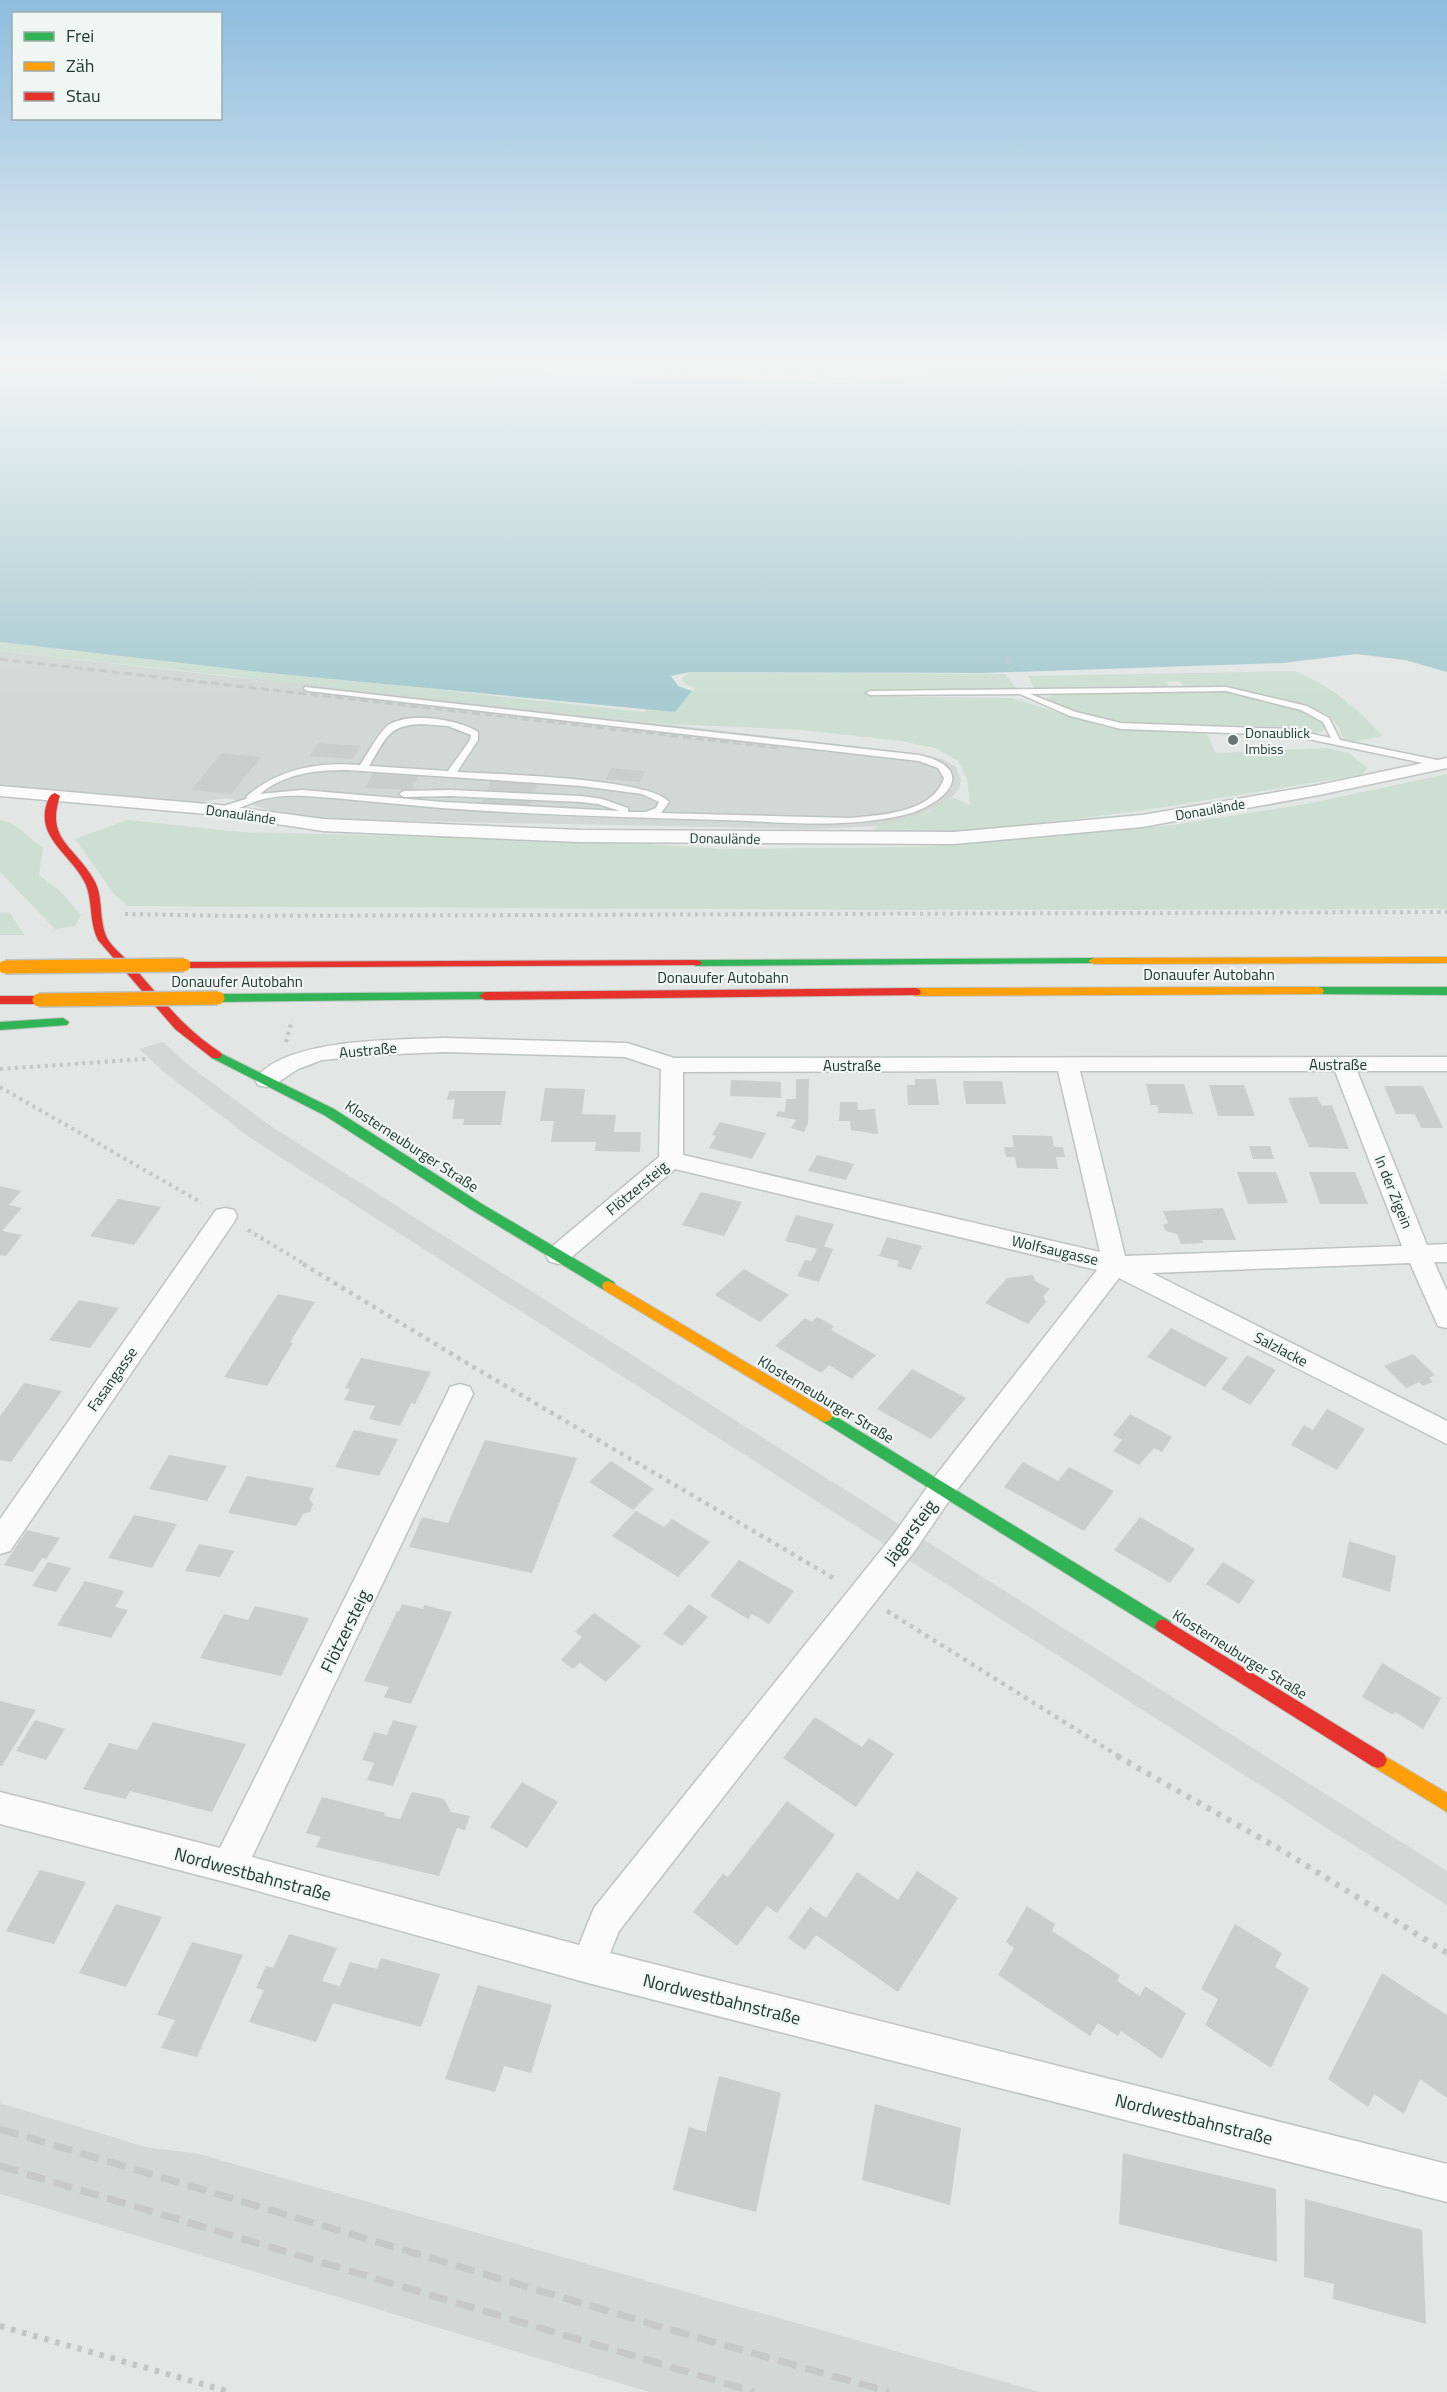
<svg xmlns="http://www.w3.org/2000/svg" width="1447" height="2392" font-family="'Titillium Web',sans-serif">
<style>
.built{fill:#d1d8d5}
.green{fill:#cddfd2}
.water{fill:#a7cbd1}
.building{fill:#cacecc}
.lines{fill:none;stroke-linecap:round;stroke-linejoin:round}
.lane-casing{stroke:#bfc4c2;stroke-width:3}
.street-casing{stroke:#bfc4c2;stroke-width:3}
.fast-casing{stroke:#bfc5c2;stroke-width:2}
.slow-casing{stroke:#bfc5c2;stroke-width:2}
.jam-casing{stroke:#bfc5c2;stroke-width:2}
.path-far4{stroke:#c0c7c5;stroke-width:2;stroke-dasharray:1.5 2;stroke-linecap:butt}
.path-far3{stroke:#c0c7c5;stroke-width:3;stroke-dasharray:2 3;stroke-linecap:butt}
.path-far2{stroke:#c0c7c5;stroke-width:4;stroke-dasharray:3 4.5;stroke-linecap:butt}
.path-far1{stroke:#c0c7c5;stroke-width:4.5;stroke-dasharray:4 5;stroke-linecap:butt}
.path{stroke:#c0c7c5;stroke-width:6;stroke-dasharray:4.5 7;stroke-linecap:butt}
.lane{fill:#fbfbfb;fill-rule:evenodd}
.street{fill:#fbfbfb;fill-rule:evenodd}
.fast{fill:#30b455;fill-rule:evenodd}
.slow{fill:#ff9f0a;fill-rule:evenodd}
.jam{fill:#e5322d;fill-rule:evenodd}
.rail-far1{stroke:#c6c9c8;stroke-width:3;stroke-dasharray:8 4.5;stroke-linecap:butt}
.rail{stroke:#c6c9c8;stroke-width:7;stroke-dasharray:19 9;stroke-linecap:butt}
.slow-bridge-casing{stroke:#bcc3c1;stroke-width:16;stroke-linecap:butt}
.slow-bridge{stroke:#ff9f0a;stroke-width:13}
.poi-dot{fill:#667571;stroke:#f0f6f3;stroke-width:2}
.labels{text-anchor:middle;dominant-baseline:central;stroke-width:4.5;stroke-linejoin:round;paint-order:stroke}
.far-poi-label{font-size:14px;fill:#233832;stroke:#f0f6f3;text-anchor:start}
.far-street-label{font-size:14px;fill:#233832;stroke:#f0f6f3}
.street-label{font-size:15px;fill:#233832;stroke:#f0f6f3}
.near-street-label{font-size:18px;fill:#233832;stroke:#f0f6f3}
</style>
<rect width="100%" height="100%" fill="#e2e7e5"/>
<path class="built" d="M0 651 232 677 309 683 881 749 942 759 956 767 961 780 959 788 952 797 940 806 915 817 878 826 808 829 314 819 275 812 228 798 194 803 0 785Z
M163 1042 187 1064 272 1127 1447 1871V1905L252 1139 165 1073 139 1049Z
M0 2103 149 2148 195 2153 1040 2392H649L0 2194Z"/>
<path class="green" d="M353 361H1075L849 383 498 374Z
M0 642 643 712 646 709 675 712 695 688 684 683 681 679 690 672 1005 674 1017 689 869 692 870 696 1012 698 1101 726 1207 734 1216 753 1327 748 1349 753 1368 768 1361 775 1145 810 1014 827 967 832H871L878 826 927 813 952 797 970 805 967 779 958 761 935 748 901 741 802 730 668 724 0 651Z
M1294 671C1328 684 1358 708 1382 736L1352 742 1343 739 1339 727 1329 716 1310 707 1228 687 1183 686 1179 681H1167L1169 687 1035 689 1028 676Z
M1219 692C1248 695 1309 704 1326 727L1322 732 1316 733C1284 728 1252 726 1220 725 1175 724 1081 728 1046 698L1056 694Z
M1447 774V909L889 910 128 906 115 895 75 839 128 820 240 832 600 841 723 849 920 847 1173 825 1306 804Z
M0 820 13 824 43 848 39 875 59 890 81 915 75 926 55 929 0 872Z
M0 912 10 913 24 935H0Z"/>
<path class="water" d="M0 361H353L498 374 849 383 1075 361H1447V672L1405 660 1356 654 1283 663 983 673 690 672 671 676 678 686 692 691 675 712 270 673 0 642Z"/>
<path class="building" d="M318 743 361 746 353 759 310 756Z
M222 753 261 757 231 794 191 790Z
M611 768 645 771 640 782 606 779Z
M373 773 418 776 411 790 365 788Z
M491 780 538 781 529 811 480 809Z
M796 1079H809L808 1123 804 1132 791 1128 796 1120 776 1116 778 1111 785 1112 786 1099H796Z
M915 1079H936L939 1105H908L907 1085H915Z
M731 1080 781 1082V1098L730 1096Z
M963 1081H1002L1006 1104H966Z
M1146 1084H1184L1193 1114 1159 1113 1157 1105H1151Z
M1209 1085H1244L1255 1116H1218Z
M1384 1086H1423L1443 1128H1421L1415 1114H1396Z
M545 1088 585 1089 582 1114 616 1115 614 1132H641L640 1152 595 1151 596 1142H551L554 1121H540Z
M449 1091H506L501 1125H463L464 1119H452L455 1099 447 1100Z
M1317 1097 1322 1106 1332 1105 1349 1149 1309 1147 1288 1098Z
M840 1102H857L858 1110 875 1109 878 1134 851 1130 850 1121H839Z
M720 1122 766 1133 752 1159 709 1148 716 1136 712 1135Z
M1012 1135 1052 1136 1054 1147H1063L1065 1157H1056L1058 1169 1017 1168 1015 1157H1006L1004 1147H1014Z
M1249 1146H1270L1274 1159H1253Z
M817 1155 854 1164 846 1180 808 1171Z
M1237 1172H1276L1288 1203 1248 1204Z
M1309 1172H1355L1368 1204H1320Z
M0 1186 21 1191 9 1205 22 1208 2 1231 22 1235 6 1256 0 1255Z
M701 1192 742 1202 724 1236 682 1225Z
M118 1199 161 1207 134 1245 90 1236Z
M1223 1208 1236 1240H1202L1203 1243 1181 1244 1177 1234 1166 1231 1163 1225 1168 1223 1163 1211Z
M796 1215 834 1224 824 1246 833 1249 819 1282 797 1276 805 1260 811 1261 817 1249 785 1241Z
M887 1237 922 1246 911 1270 897 1266 899 1261 879 1256Z
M744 1269 789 1295 760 1322 715 1295Z
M1033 1275 1035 1281 1050 1289 1043 1296 1046 1302 1028 1324 985 1303 1007 1278Z
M278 1294 315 1302 290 1342 293 1343 267 1386 224 1377Z
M79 1300 119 1308 90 1348 49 1340Z
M817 1317 834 1326 831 1330 876 1355 852 1379 829 1365 821 1373 775 1346 805 1318 812 1322Z
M1171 1328 1228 1358 1205 1387 1147 1357Z
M1413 1354 1435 1375 1429 1378 1433 1382 1423 1386 1419 1382 1406 1388 1384 1366Z
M1247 1355 1276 1370 1250 1405 1221 1389Z
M361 1358 431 1372 415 1404 411 1403 400 1426 369 1419 375 1406 344 1400 350 1389 345 1388Z
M912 1369 966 1398 931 1439 877 1409Z
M24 1383 62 1391 11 1462 0 1460V1416Z
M1327 1409 1365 1429 1337 1470 1291 1445 1304 1425 1313 1430Z
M1130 1414 1172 1437 1162 1452 1154 1448 1139 1465 1113 1451 1122 1440 1113 1435Z
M354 1430 398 1439 379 1476 335 1467Z
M485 1440 577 1458 532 1573 409 1547 422 1517 448 1523Z
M169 1455 227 1466 207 1501 149 1489Z
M611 1461 654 1489 633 1510 589 1482Z
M1023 1462 1058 1481 1069 1467 1114 1491 1084 1531 1004 1487Z
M247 1476 314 1488 309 1499 313 1504 310 1512 303 1514 296 1526 228 1513Z
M636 1511 664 1527 672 1519 710 1542 678 1577 612 1536Z
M134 1515 177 1524 152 1568 108 1558Z
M1140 1517 1195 1549 1170 1583 1114 1550Z
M27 1530 60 1538 46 1559 42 1558 33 1572 4 1565Z
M1349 1541 1396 1556 1390 1592 1342 1577Z
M199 1544 234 1551 220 1577 185 1571Z
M739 1560 794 1591 769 1624 752 1614 748 1619 710 1596Z
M48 1562 71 1568 56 1592 32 1586Z
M1223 1562 1255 1581 1239 1604 1206 1584Z
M85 1581 124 1591 115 1607 128 1610 111 1638 57 1625Z
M402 1604 423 1609 424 1605 452 1612 411 1704 384 1697 389 1687 364 1681 397 1611 399 1612Z
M689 1604 708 1617 682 1646 663 1634Z
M255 1606 309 1618 281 1676 200 1658 224 1614 248 1620Z
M594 1613 641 1646 606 1682 580 1663 573 1669 561 1660 582 1637 575 1632Z
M1382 1663 1441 1698 1423 1729 1395 1712 1393 1715 1362 1697Z
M0 1701 36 1710 2 1766H0Z
M815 1717 862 1747 869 1738 894 1754 856 1807 783 1758Z
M35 1720 65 1729 46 1760 16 1751Z
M393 1720 417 1726 393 1786 367 1780 374 1763 362 1760 374 1732 387 1735Z
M153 1722 246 1744 212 1812 130 1791 126 1799 83 1789 109 1743 137 1750Z
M522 1782 558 1802 527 1848 490 1827Z
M412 1792 444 1799 451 1812 470 1816 465 1830 457 1828 439 1876 316 1847 321 1837 306 1833 322 1797 385 1813 384 1816 400 1819Z
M787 1801 835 1835 777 1913 767 1906 737 1946 693 1912 723 1874 728 1877Z
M40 1870 86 1882 54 1944 6 1931Z
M917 1871 958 1898 898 1992 816 1935 805 1950 788 1938 810 1907 826 1918 857 1872 898 1900Z
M116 1904 162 1917 126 1987 79 1973Z
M1027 1906 1055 1924 1052 1931 1120 1975 1117 1981 1140 1996 1145 1986 1186 2013 1162 2059 1121 2031 1118 2036 1098 2023 1090 2036 998 1975 1014 1948 1006 1942Z
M1235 1924 1282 1953 1275 1967 1309 1988 1271 2068 1205 2025 1218 1999 1201 1989Z
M289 1934 337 1948 322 1981 340 1986 350 1962 377 1969 381 1958 440 1974 421 2027 333 2003 316 2042 249 2022 264 1990 256 1988 266 1966 273 1968Z
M192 1942 243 1955 197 2057 161 2048 175 2020 157 2015Z
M1382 1973 1447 2015V2098L1420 2079 1404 2114 1374 2094 1368 2107 1328 2079Z
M478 1985 552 2005 531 2073 504 2066 495 2092 445 2079Z
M719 2076 781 2093 756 2212 673 2190 689 2127 706 2132Z
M875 2104 961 2128 950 2205 862 2180Z
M1123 2153 1276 2189 1277 2262 1119 2224Z
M1305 2199 1422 2230 1426 2324 1333 2299 1334 2284 1304 2277Z"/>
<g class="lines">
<defs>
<path id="lane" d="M305 687 919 755C982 769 943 806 904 815 845 829 783 822 723 820 629 817 535 815 441 808 396 804 351 799 305 796 292 795 273 796 260 800 246 804 232 814 217 812V808L246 799 247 796C280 768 319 762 360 765 369 752 376 737 387 726 406 711 459 719 478 732V740L457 772C492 774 652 778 669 802L661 813 850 818C881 815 933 813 944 778L938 768 919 761 308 691 304 689ZM422 724 448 726 471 735 470 740 448 771 369 766C386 739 387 725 422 724ZM347 770 582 786 642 794 659 802 656 808 646 812H628V808L602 799 581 796 451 790 404 791 399 794 404 797 451 796 581 802 598 804 620 811 443 802 302 790 260 794C285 773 316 770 347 770Z
M1226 687 1307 706 1329 718 1340 740 1442 761 1446 764 1442 767 1289 735 1121 729 1070 716 1020 694 870 695 866 693 870 691ZM1226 691 1301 710 1323 722 1331 738 1289 729 1121 723 1076 712 1030 694Z"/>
<path id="street" d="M1447 758V768L1319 795 1142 827 954 844 580 842 323 831 219 815 0 796V786L219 805 323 819 580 830 954 832 1142 815 1319 785Z
M443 1038 627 1043 674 1058 1447 1057V1071H1357L1427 1245 1447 1244V1262H1434L1447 1291V1328L1438 1326 1410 1263 1152 1273 1447 1421V1444L1119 1278 953 1495 914 1552 619 1931 610 1953 1447 2164V2202L588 1983 229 1883 0 1824V1792L220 1848 447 1394 450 1387 460 1384 470 1387 473 1394 252 1857 579 1945 594 1908 894 1534 933 1479 1097 1270 675 1169 567 1261 558 1264 549 1261 546 1255 549 1249 659 1157 661 1069 625 1057 443 1052 375 1055 322 1060 298 1069 274 1085 266 1087 258 1085 255 1080C282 1038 397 1040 443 1038ZM1058 1071 1100 1252 683 1155V1072ZM1080 1071H1335L1402 1246 1125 1256Z
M225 1208 234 1210 237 1216 234 1222 10 1551 0 1554V1519L216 1210Z"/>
<path id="fast" d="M1094 958 1100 961 1098 963 696 966 690 963 696 960Z
M1318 987H1447V995L1314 994 1312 991 1314 988Z
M485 992 489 993 491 996 489 999 218 1002 212 998 218 994Z
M63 1018 69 1022 67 1025 0 1030V1022Z
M216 1051 334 1109 482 1204 614 1282 616 1286 614 1290H604L472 1210 324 1115 212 1058 210 1055 212 1052Z
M825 1410 1170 1621 1173 1626 1170 1631 1164 1633 1158 1631 820 1420 817 1416 820 1412Z"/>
<path id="slow" d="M1447 957V963L1094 964 1088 961 1094 958Z
M1318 987 1322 988 1324 991 1322 994 915 996 909 992 915 988Z
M609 1281 830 1412 833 1416 830 1420 825 1422 820 1420 604 1290 602 1286 604 1282Z
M1378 1752 1447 1793V1812L1372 1766 1369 1760 1372 1754Z"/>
<path id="jam" d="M55 793 60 796C45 840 75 846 94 880 104 897 98 919 107 938 113 949 124 956 132 965 160 997 184 1029 220 1052L222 1055 220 1058H212L175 1029 98 940C89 923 93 903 86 885 74 856 35 839 47 803 49 798 49 795 55 793Z
M696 960 700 961 702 963 700 965 184 968 178 965 184 962Z
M915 988 919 989 921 992 919 995 485 1000 479 996 485 992Z
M0 996H39L45 1000 39 1004H0Z
M1164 1619 1384 1754 1387 1760 1384 1766 1378 1768 1372 1766 1158 1631 1155 1626 1158 1621Z"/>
</defs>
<use href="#lane" class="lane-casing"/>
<use href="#street" class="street-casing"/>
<use href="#fast" class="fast-casing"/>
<use href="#slow" class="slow-casing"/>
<use href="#jam" class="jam-casing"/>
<path class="path-far4" d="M403 361C451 366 500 366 549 368 701 375 852 375 1004 361
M762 361 763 374"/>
<path class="path-far3" d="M1007 658 1012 672"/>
<path class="path-far2" d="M125 914 238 916 1447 912
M286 1042 292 1020
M0 1069 146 1059
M0 1087 202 1203
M248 1230 306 1265"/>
<path class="path-far1" d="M303 1264 475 1368 837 1580
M887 1611 1120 1757"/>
<path class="path" d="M1117 1756 1283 1851 1447 1953
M0 2326 230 2392"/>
<use href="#lane" class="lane"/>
<use href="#street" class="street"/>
<use href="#fast" class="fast"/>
<use href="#slow" class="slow"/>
<use href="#jam" class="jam"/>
<path class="rail-far1" d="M0 659 780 748"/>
<path class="rail" d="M0 2129 658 2326 889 2392
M0 2166 754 2392"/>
<defs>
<path id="slow-bridge" d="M5 967 184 965
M39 1000 218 998"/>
</defs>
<use href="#slow-bridge" class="slow-bridge-casing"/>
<use href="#slow-bridge" class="slow-bridge"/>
</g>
<linearGradient id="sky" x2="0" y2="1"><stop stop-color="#8ebddf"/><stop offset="0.52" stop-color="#f2f4f3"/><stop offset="1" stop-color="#f2f4f3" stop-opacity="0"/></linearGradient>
<rect width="1447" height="696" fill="url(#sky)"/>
<circle class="poi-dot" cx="1233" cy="740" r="6"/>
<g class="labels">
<g class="far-poi-label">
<text x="1245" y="732">Donaublick<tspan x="1245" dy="16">Imbiss</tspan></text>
</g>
<g class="far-street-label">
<text transform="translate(1210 809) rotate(-10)">Donaulände</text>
<text transform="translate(241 814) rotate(8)">Donaulände</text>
<text transform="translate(725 838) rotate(1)">Donaulände</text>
</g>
<g class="street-label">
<text x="1209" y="974">Donauufer Autobahn</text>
<text x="723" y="977">Donauufer Autobahn</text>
<text x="237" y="981">Donauufer Autobahn</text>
<text transform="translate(368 1050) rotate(-5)">Austraße</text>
<text x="1338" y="1064">Austraße</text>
<text x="852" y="1065">Austraße</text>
<text transform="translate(412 1146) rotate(33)">Klosterneuburger Straße</text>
<text transform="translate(637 1188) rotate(-40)">Flötzersteig</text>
<text transform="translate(1394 1192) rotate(68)">In der Zigein</text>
<text transform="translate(1055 1250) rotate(13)">Wolfsaugasse</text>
<text transform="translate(1281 1349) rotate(27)">Salzlacke</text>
<text transform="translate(112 1379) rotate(-55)">Fasangasse</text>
<text transform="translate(826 1399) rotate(31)">Klosterneuburger Straße</text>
<text transform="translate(1240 1654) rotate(32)">Klosterneuburger Straße</text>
</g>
<g class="near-street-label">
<text transform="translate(910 1532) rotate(-54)">Jägersteig</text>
<text transform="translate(345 1631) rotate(-64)">Flötzersteig</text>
<text transform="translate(253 1874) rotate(15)">Nordwestbahnstraße</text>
<text transform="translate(722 1999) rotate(14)">Nordwestbahnstraße</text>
<text transform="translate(1194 2119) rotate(14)">Nordwestbahnstraße</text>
</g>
</g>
<rect x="12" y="12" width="210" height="108" fill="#f0f6f3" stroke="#9eaaa6" stroke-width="1.5"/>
<rect x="24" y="32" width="30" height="9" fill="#30b455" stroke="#9eaaa6" stroke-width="1.5"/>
<text x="66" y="42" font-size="18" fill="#233832">Frei</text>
<rect x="24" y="62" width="30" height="9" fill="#ff9f0a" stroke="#9eaaa6" stroke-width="1.5"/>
<text x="66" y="72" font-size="18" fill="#233832">Zäh</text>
<rect x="24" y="92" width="30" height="9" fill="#e5322d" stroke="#9eaaa6" stroke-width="1.5"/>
<text x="66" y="102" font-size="18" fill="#233832">Stau</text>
</svg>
